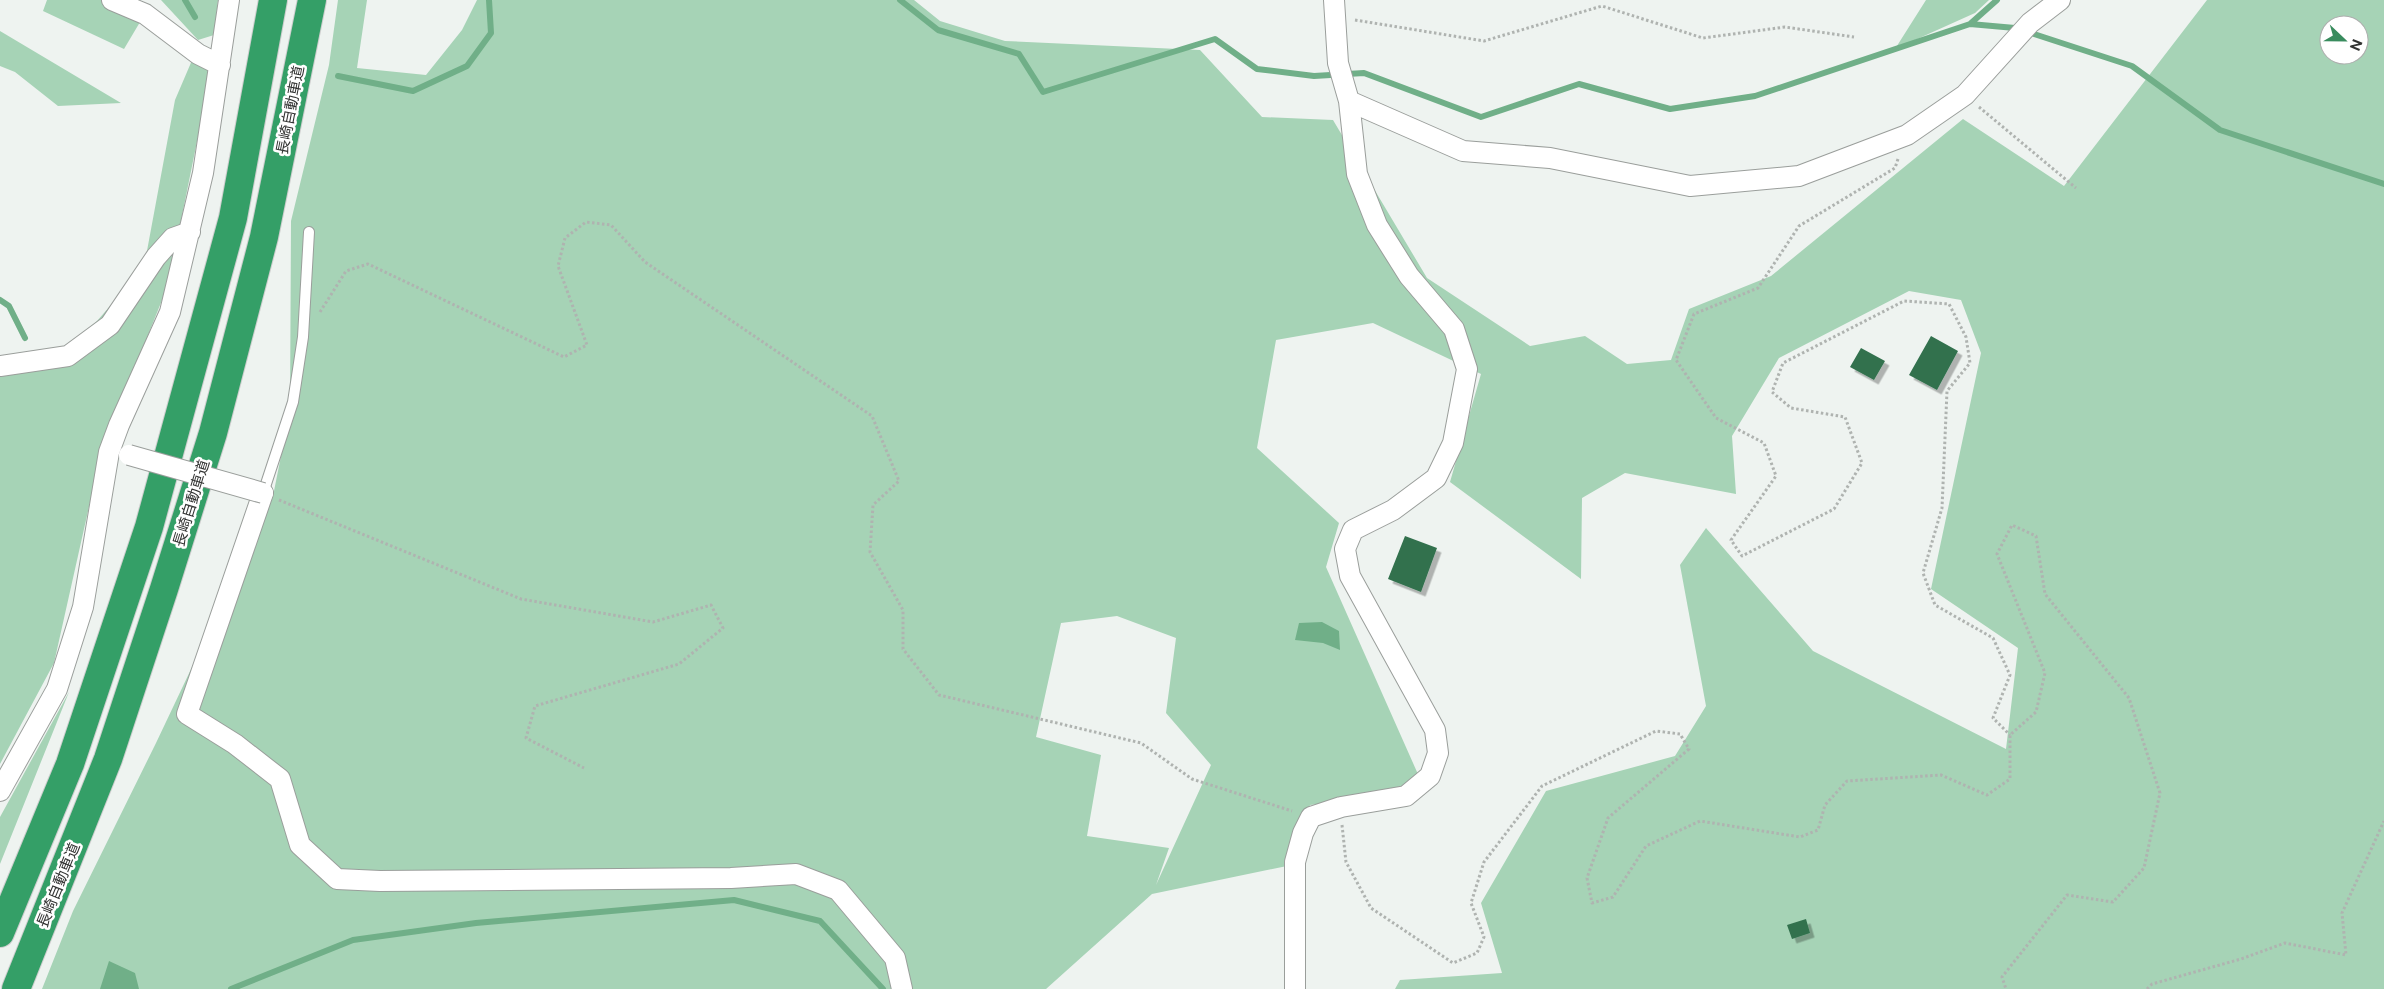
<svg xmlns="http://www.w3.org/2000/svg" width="2384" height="989" font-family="'Public Sans','Noto Sans JP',sans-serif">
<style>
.green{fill:#a6d3b6;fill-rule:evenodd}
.water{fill:#70af88}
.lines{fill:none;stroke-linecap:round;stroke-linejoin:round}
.stream{stroke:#70af88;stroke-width:6}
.building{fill:#33714e;filter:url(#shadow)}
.service-casing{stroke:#9a9e9b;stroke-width:12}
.minor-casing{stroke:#9a9e9b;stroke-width:22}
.motorway-casing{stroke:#cecece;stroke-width:30}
.path{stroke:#afb3b0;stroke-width:3;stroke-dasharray:2.5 2.5;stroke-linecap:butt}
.service{stroke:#fff;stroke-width:10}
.minor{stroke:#fff;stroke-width:20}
.motorway{stroke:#349f67;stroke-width:28}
.minor-bridge-casing{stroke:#9a9e9b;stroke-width:22;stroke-linecap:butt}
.minor-bridge{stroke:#fff;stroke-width:20}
.labels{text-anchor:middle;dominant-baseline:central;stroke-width:5;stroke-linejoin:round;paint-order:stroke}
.street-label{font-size:15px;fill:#323332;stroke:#fff}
</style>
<defs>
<filter id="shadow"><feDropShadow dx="4.5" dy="4.5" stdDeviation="0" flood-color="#0004"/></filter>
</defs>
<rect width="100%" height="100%" fill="#eef3f0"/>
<path class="green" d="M47 0H103L143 17 124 49 43 11Z
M161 0H218L214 35 198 40Z
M338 0H367L357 68 426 75 462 30 477 0H914L940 21 1005 41 1200 50 1262 117 1333 120 1427 278 1530 346 1585 336 1627 364 1671 360 1689 309 1771 276 1963 119 2064 186 2207 0H2384V989H1395L1400 980 1502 973 1481 903 1546 791 1675 756 1706 706 1680 565 1706 528 1813 651 2006 749 2018 648 1931 589 1981 353 1961 300 1909 291 1779 358 1732 436 1736 494 1625 473 1582 498 1581 579 1450 482 1481 374 1373 323 1276 340 1257 448 1339 523 1326 567 1425 790 1310 805 1287 866 1152 894 1046 989H42L73 911 156 743 273 496 290 411 291 221 329 65ZM2329 25H2359V55H2329ZM1117 616 1176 638 1166 713 1211 765 1156 885 1169 848 1087 836 1101 755 1036 737 1061 623Z
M1926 0H1989L1975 13 1895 49Z
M0 31 121 103 58 106 15 72 0 66Z
M193 58 211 72 168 285 101 453 54 663 0 764V368L63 350 97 321 144 267 175 100Z
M69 692 0 864V817Z"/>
<path class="water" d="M1322 622 1339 631 1340 650 1323 643 1295 640 1299 623Z
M109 961 135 973 139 989H100Z"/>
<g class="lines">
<path class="stream" d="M185 0 195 17
M900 0 938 30 1019 54 1043 92 1215 39 1257 69 1314 76 1364 73 1481 117 1579 84 1670 109 1755 96 1970 24 2015 28
M1970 24 1997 0
M2034 34 2132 66 2220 130 2384 184
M338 76 413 91 467 66 491 33 489 0
M0 300 9 306 25 338
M231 989 353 940 476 923 734 900 820 921 883 989"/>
</g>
<path class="building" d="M1931 336 1958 351 1937 390 1909 375Z
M1861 348 1885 361 1874 380 1850 367Z
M1405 536 1437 548 1421 592 1388 579Z
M1806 919 1810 933 1792 939 1787 925Z"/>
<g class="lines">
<defs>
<path id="service" d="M263 493 293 402 303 337 309 232"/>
<path id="minor" d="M112 0 145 14 198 54 220 65
M1349 101 1463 151 1550 158 1690 186 1799 176 1907 135 1965 95 2030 23 2060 0
M0 366 68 356 110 325 156 257 173 238 190 232
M263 493 187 714 235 744 280 779 300 845 337 879 380 881 731 878 796 874 838 890 895 958 902 989
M0 791 57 689 83 607 109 452 119 425 170 312 203 173 229 0
M1295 989V862L1303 833 1311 817 1341 807 1406 796 1430 776 1438 753 1435 730 1350 576 1345 549 1353 530 1393 510 1436 478 1453 443 1467 369 1454 329 1409 276 1377 225 1357 174 1349 101 1338 63 1334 0"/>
<path id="motorway" d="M0 933 70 764 149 527 233 218 273 0
M16 989 108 759 164 589 213 433 264 237 312 0"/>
</defs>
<use href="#service" class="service-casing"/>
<use href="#minor" class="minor-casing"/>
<use href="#motorway" class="motorway-casing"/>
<path class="path" d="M1355 20 1484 41 1602 6 1703 38 1785 27 1854 37
M1979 107 2076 188
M1898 159 1895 168 1799 226 1758 288 1694 314 1676 360 1716 418 1764 443 1776 476 1731 540 1742 556 1834 509 1862 463 1845 417 1791 408 1772 392 1783 363 1904 301 1949 304 1966 337 1970 363 1947 391 1942 508 1923 573 1935 605 1993 638 2010 675 1993 718 2010 735
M320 312 346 271 368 264 564 357 587 345 558 266 565 238 586 222 611 225 645 262 872 416 899 481 873 505 870 552 903 610V649L939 695 1141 743 1192 779 1292 811
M279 500 521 599 653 622 711 605 723 628 679 664 535 706 526 738 584 768
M1342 825 1346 862 1371 908 1453 963 1477 953 1484 937 1471 903 1484 862 1542 786 1656 731 1680 734 1689 749 1608 818 1587 878 1592 903 1613 897 1646 846 1700 821 1800 837 1818 830 1825 805 1847 781 1941 775 1987 795 2010 779V735L2036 712 2045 673 1997 554 2012 525 2036 536 2045 594 2129 698 2160 793 2144 868 2113 902 2067 895 2002 977 2006 989
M2147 989 2152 984 2241 959 2285 943 2346 955 2342 913 2384 821"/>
<use href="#service" class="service"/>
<use href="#minor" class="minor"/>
<use href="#motorway" class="motorway"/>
<defs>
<path id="minor-bridge" d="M129 455 263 493"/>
</defs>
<use href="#minor-bridge" class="minor-bridge-casing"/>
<use href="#minor-bridge" class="minor-bridge"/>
</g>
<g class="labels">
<g class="street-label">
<text transform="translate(290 110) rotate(-79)">長崎自動車道</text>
<text transform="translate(191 503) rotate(-73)">長崎自動車道</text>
<text transform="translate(58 885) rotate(-68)">長崎自動車道</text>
</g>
</g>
<g transform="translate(2344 40) rotate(112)"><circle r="24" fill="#ffffff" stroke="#adadad"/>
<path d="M0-4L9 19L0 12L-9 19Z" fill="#398c5e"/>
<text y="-8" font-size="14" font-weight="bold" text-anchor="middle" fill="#323332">N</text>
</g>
</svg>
